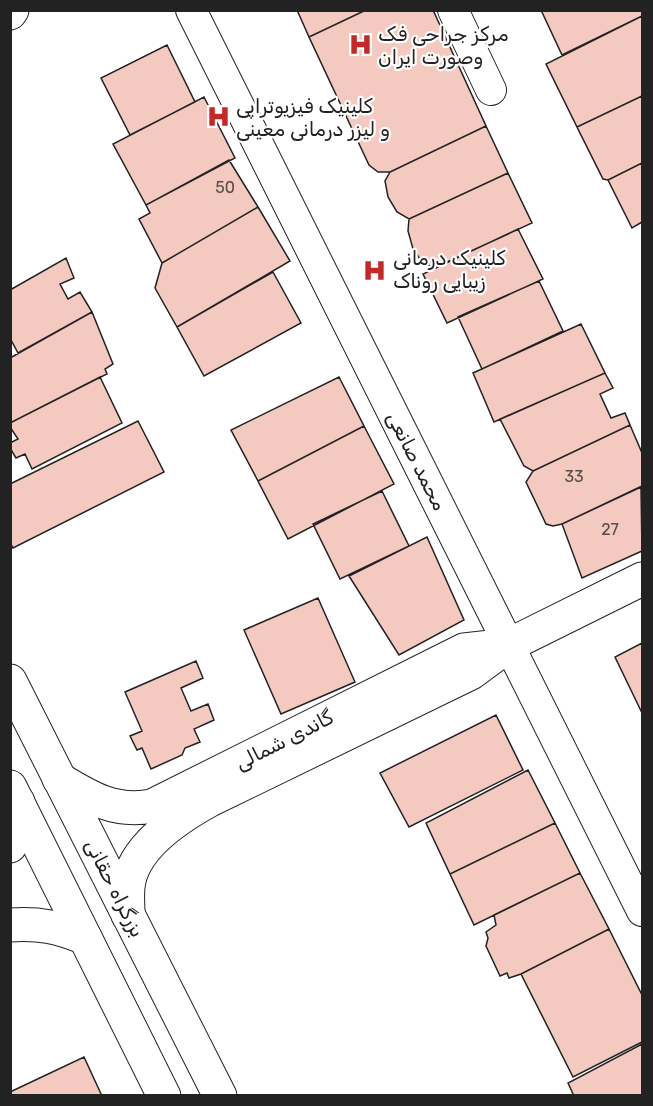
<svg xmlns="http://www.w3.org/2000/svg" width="653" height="1106" font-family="Rubik,'Noto Sans Arabic',sans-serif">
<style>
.building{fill:#f3c9c0;stroke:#222;stroke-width:1.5}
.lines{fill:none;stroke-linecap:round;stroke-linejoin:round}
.street-casing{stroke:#222;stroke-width:32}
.secondary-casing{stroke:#222;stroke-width:35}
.primary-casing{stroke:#222;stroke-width:35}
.street{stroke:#fff;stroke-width:30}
.secondary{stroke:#fff;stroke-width:33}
.primary{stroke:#fff;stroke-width:33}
.labels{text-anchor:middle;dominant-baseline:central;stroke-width:4.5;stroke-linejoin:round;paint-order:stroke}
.number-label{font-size:16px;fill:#564c4a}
.poi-label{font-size:20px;fill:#222;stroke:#fff;text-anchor:start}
.street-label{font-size:20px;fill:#222;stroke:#fff}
</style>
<rect width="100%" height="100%" fill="#fff"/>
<path class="building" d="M297 10H366L309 37Z
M366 10H433L486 126 390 172H378L369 165 309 37Z
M541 10H642V16L562 55Z
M642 16V96L577 127 546 64Z
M167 45 195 102 130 135 101 78Z
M642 96V163L608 180 603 179 577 127Z
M204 97 235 158 146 205 113 144Z
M486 126 508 173 409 219 397 212 388 197 385 181 390 172Z
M229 160 258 207 162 263 139 219 150 213 146 205Z
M642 163V222L632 228 608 180Z
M508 173 532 223 434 268 422 262 413 249 408 231 409 219Z
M258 207 290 261 177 327 155 288 162 263Z
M518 229 543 279 447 323 423 274Z
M66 258 74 278 60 284 68 299 80 292 92 312 18 353 10 338V290Z
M273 272 301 323 204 376 177 327Z
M539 281 563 331 482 369 458 317Z
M92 312 113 364 105 369 107 374 10 423V358Z
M581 324 605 373 494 422 473 373Z
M605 373 613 388 600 394 611 418 625 413 630 425 533 471 524 466 500 419Z
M100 377 122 423 32 469 25 454 16 458 10 448V443L18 439 10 427V423Z
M339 377 364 426 258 481 231 430Z
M138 421 164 472 13 548 10 542V484Z
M630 425 642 453V486L562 524 553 526 546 524 526 482 533 471Z
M364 426 394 484 288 539 258 481Z
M641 487 642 551 582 578 562 524Z
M382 491 409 546 340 579 313 524Z
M427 537 464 620 399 655 349 576Z
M318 598 355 682 281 714 244 630Z
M642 643V713L615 657Z
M196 661 203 678 181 688 191 711 208 704 214 720 194 729 200 742 185 748 182 755 151 769 142 748 137 750 130 736 142 731 125 692Z
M496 715 523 770 409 827 380 773Z
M528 770 555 823 450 874 426 823Z
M555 823 580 873 474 925 450 874Z
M580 873 609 929 521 974 509 978 507 973 500 976 486 946 488 938 486 932 496 925 494 915Z
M609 929 642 995V1042L573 1077 521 974Z
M642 1044V1096H574L568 1083Z
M84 1057 102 1096H10V1092Z"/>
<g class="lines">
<defs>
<path id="street" d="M191 10 642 911
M453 10 491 90"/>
<path id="secondary" d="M509 645 642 579
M59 779C90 798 115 813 152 806L464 650 509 645 471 673 210 800C179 817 132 847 128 887 127 896 128 906 128 915
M10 846 15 832 18 802
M10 925C40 923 58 927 85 938"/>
<path id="primary" d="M10 13 12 10
M10 681 220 1096
M10 787 164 1096"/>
</defs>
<use href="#street" class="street-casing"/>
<use href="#secondary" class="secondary-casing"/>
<use href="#primary" class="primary-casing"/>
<use href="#street" class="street"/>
<use href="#secondary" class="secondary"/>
<use href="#primary" class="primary"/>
</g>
<defs>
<symbol id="hospital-bare" viewBox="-9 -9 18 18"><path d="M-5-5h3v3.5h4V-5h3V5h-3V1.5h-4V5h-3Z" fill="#c62828" stroke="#fff" stroke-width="2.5" paint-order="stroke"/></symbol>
</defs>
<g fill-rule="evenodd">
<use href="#hospital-bare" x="344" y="28" width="33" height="33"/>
<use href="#hospital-bare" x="202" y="100" width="33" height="33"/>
<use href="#hospital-bare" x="358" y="254" width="33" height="33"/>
</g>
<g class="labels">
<g class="number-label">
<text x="225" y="187">50</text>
<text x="574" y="476">33</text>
<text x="610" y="529">27</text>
</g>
<g class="poi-label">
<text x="378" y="34">مرکز جراحی فک<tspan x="378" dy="23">وصورت ایران</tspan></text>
<text x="236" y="106">کلینیک فیزیوتراپی<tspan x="236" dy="23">و لیزر درمانی معینی</tspan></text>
<text x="393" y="258">کلینیک درمانی<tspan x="393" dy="23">زیبایی روناک</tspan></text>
</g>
<g class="street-label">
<text transform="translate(417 461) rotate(63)">محمد صانعی</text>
<text transform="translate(284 740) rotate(-27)">گاندی شمالی</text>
<text transform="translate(115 888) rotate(63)">بزرگراه حقانی</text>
</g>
</g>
<rect width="653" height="1106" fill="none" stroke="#222222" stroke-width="24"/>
</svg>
